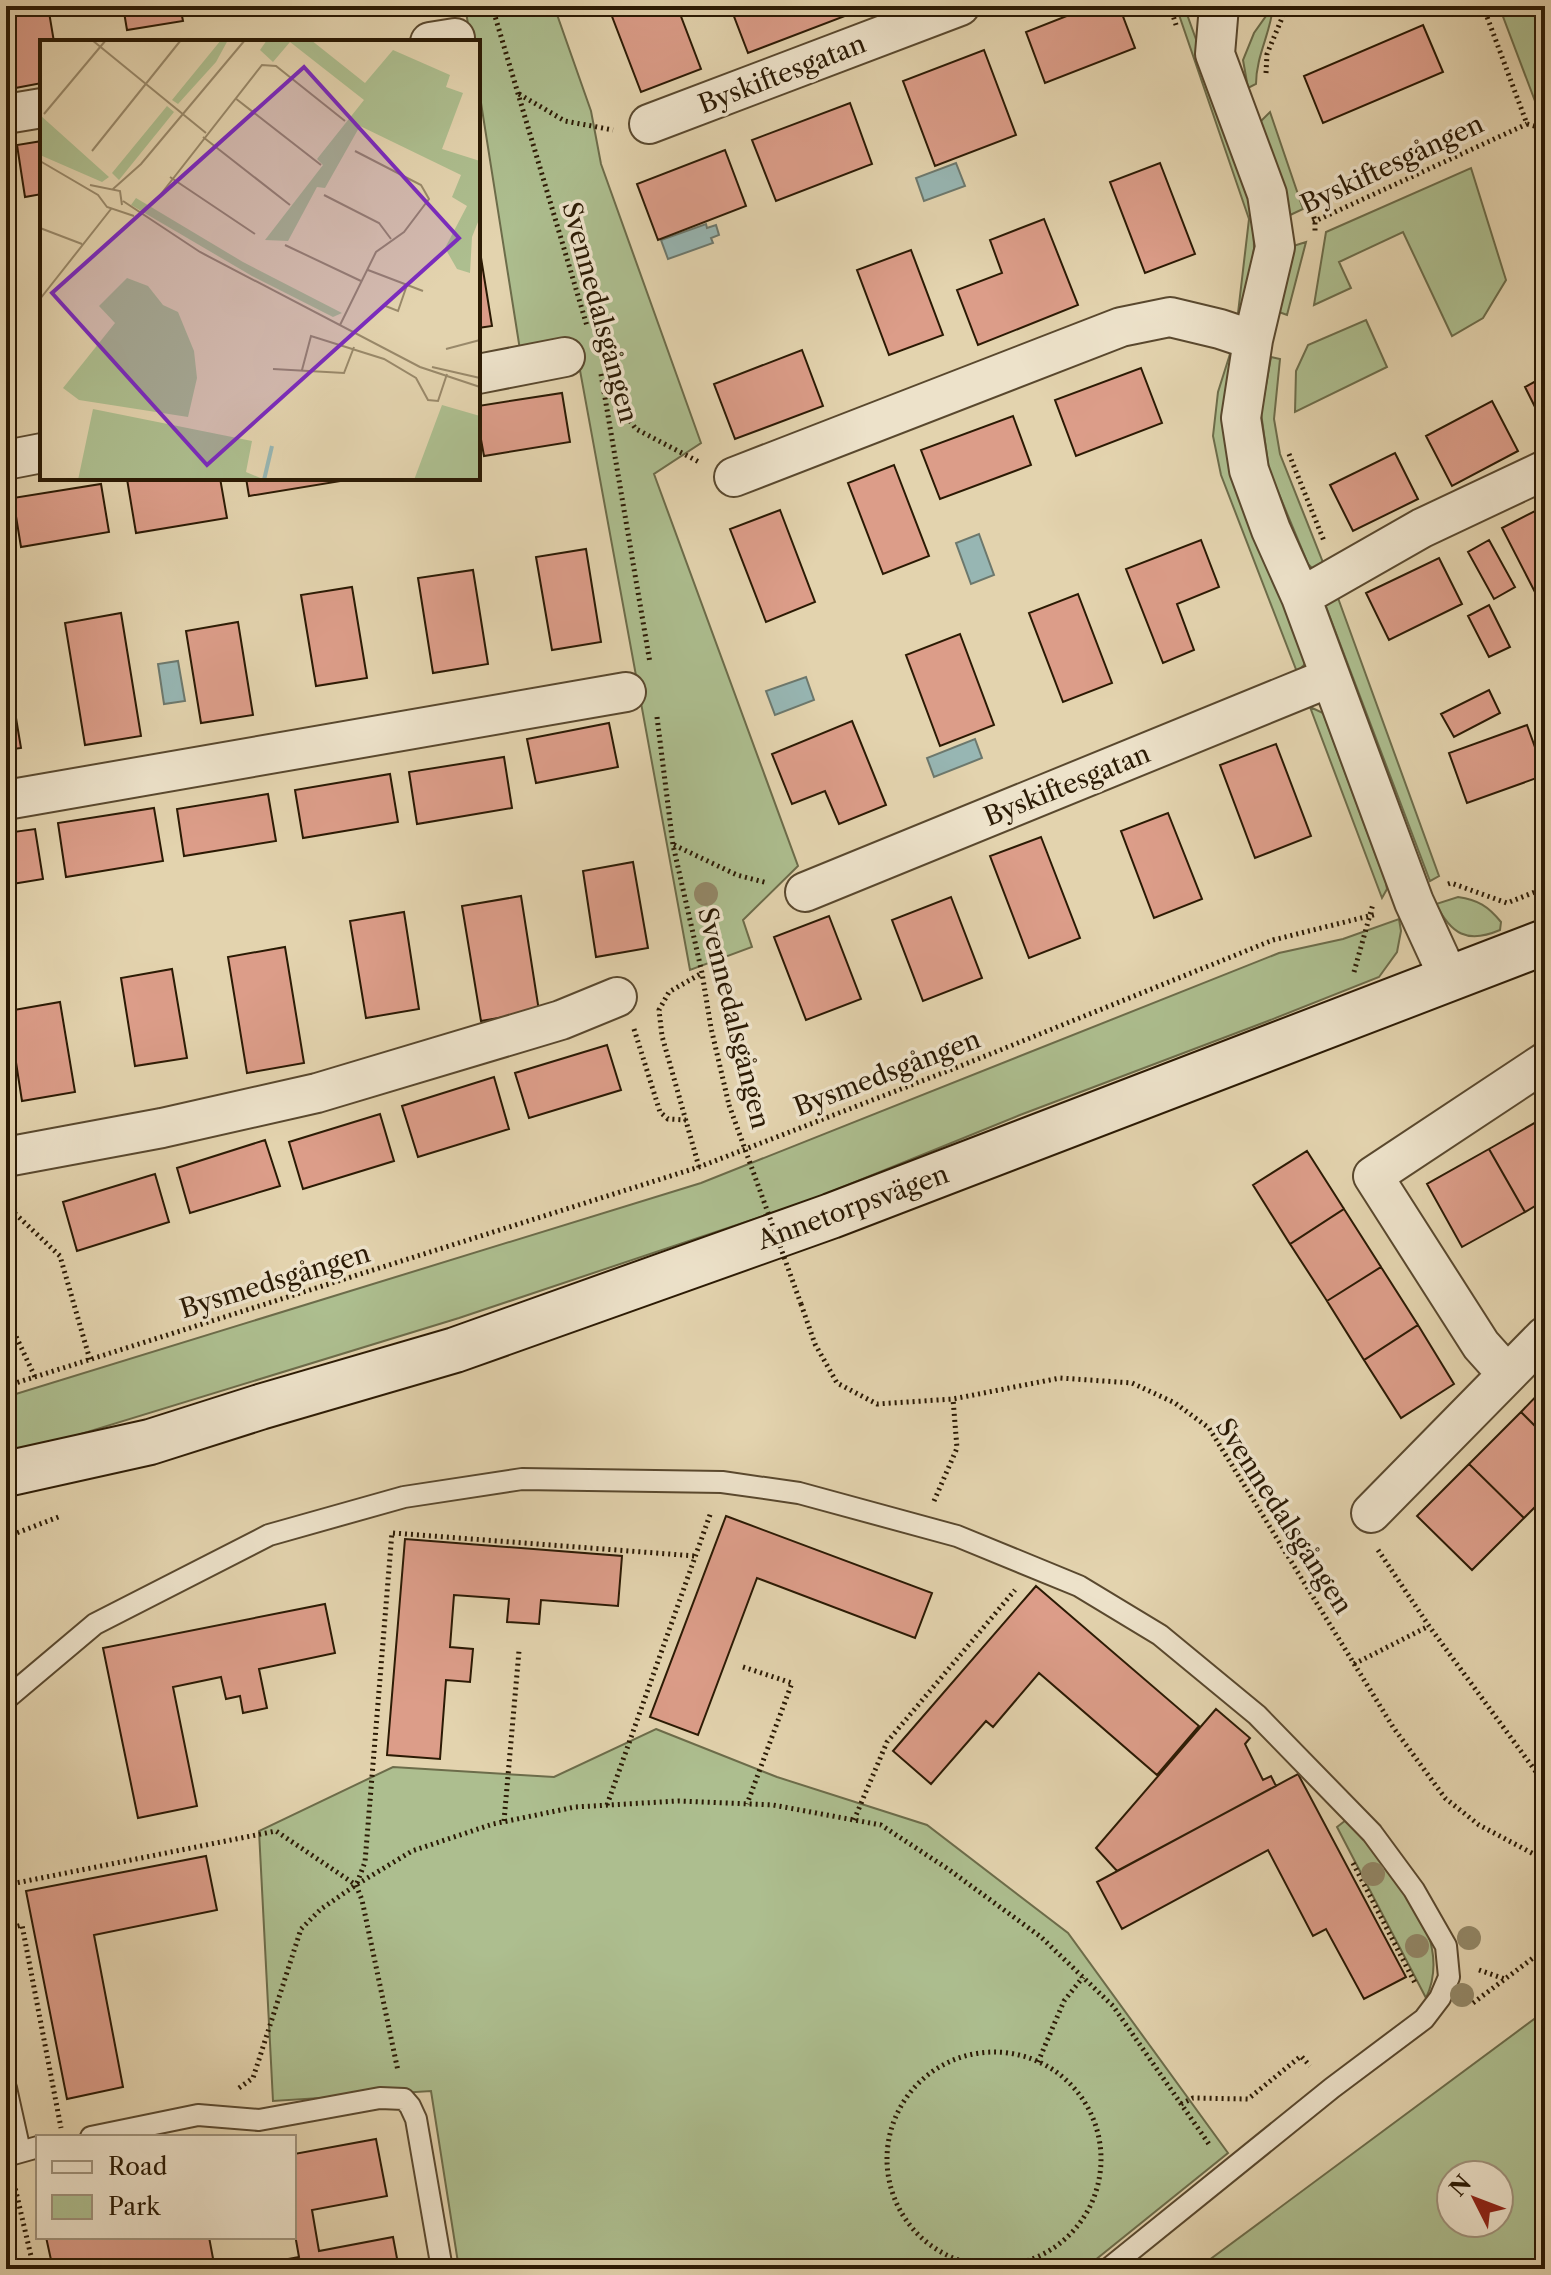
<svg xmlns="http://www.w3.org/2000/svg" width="1551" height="2275" font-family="'Libre Caslon Text',serif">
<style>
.green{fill:#adbe8f;stroke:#6c6c4a;stroke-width:2;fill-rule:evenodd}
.water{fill:#97b6b3;stroke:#6c786d;stroke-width:2}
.building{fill:#dc9d89;stroke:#2b1a04;stroke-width:2}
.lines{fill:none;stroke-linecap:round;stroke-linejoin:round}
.lane-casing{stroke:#59482e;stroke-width:24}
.street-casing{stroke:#59482e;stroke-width:42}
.secondary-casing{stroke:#2b1a04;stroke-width:48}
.path{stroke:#2b1a04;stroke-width:5;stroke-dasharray:2 4;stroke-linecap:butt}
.lane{stroke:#ede2ca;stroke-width:20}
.street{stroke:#ede2ca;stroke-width:38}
.secondary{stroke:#ede2ca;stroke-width:44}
.path-bridge{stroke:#2b1a04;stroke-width:5;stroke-dasharray:2 4;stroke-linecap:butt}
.tree{fill:#938868}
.labels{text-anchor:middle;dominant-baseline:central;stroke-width:7;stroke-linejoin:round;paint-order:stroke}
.street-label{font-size:26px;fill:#2b1a04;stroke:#ede2ca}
.inset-river{fill:none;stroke:#97b6b3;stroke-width:4}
.inset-road{fill:none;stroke:#99896a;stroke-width:2}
.view{fill:#7b2cbf;fill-opacity:0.15;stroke:#7b2cbf;stroke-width:4}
.inset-edge{fill:none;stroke:#2b1a04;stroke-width:4}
</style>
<rect width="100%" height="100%" fill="#e3d3ae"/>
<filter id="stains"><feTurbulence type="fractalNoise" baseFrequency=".0025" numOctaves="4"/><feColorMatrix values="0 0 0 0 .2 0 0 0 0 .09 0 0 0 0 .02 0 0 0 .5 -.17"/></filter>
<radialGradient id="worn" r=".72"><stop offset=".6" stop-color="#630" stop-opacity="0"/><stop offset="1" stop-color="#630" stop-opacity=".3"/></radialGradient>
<path class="green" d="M465 6H554L591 111 601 164 701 443 654 474 798 866 743 920 752 947 690 970 575 343 520 350 478 84V42H471Z
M1176 6H1184L1253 198 1254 249 1245 305 1243 310 1238 313 1249 219Z
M1273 6C1271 32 1256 56 1256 84L1248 88 1243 60 1254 33Z
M1499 6H1545V111L1538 109Z
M1270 112 1303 209 1288 216 1257 125Z
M1471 168 1506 280 1483 318 1452 336 1403 232 1339 262 1351 288 1314 305 1326 232Z
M1306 242 1287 315 1279 312 1293 246Z
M1366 320 1387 367 1295 412 1296 371 1308 345Z
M1230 354 1236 363 1307 656 1304 665 1297 672 1221 475 1213 436 1218 392Z
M1271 357 1280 359 1274 419 1280 454 1324 565 1314 570 1308 564 1269 470 1261 413Z
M1338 598 1439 876 1430 881 1325 604Z
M1310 707 1323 713 1386 883 1387 889 1382 898Z
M1458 897C1478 900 1488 906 1501 922L1500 930C1467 944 1451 934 1436 904Z
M1399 919 1401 931 1397 952 1379 977 1268 1021 1020 1115 811 1200 459 1318 6 1457V1397L701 1183 1279 953 1343 939Z
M656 1729 777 1777 927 1825 1068 1933 1228 2153 1084 2269H459L431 2091 273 2101 259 1831 393 1767 554 1777Z
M1346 1820C1372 1847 1427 1913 1432 1949 1435 1965 1433 1983 1426 1998L1337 1827Z
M1545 2011V2269H1197ZM1451 2175H1499V2223H1451Z"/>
<path class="water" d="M956 163 965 186 924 201 916 178Z
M706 224 707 228 716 225 719 235 711 238 713 243 668 259 661 240Z
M979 534 994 575 971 584 956 543Z
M178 661 185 701 164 704 158 664Z
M806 677 814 700 775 715 766 691Z
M975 739 982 758 934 777 927 758Z"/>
<path class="building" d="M6 6H48L54 42H42V83L10 89 6 64Z
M123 6H180L183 21 127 30Z
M608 6H677L701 69 641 92Z
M730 6H841L845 16 748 53Z
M1092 6H1119L1135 48 1045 83 1026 32Z
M1423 25 1443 72 1323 123 1304 76Z
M984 50 1016 135 935 166 903 81Z
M850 103 872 164 776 201 752 140Z
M42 141V194L25 197 17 145Z
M725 150 746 206 658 240 637 184Z
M1160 163 1195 254 1145 273 1110 182Z
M1044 219 1078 305 978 345 957 290 1002 273 990 240Z
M478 239 492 326 478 328Z
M911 250 943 335 889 355 857 270Z
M802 350 823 406 735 439 714 384Z
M1141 368 1162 423 1076 456 1055 400Z
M1545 376V427L1525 387Z
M562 393 570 442 484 456 478 423V406Z
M1492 401 1518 451 1452 486 1426 436Z
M1013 416 1031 465 940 499 921 450Z
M1395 453 1418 499 1353 531 1330 485Z
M894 465 929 556 883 574 848 483Z
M134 478H220L227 518 136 533 127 479Z
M246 478H341V481L249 496Z
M101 484 109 532 21 547 13 498Z
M1545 506V595L1538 598 1502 528Z
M780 510 815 602 766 622 730 529Z
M1201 540 1219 587 1177 604 1194 650 1163 663 1126 569Z
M1489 540 1515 587 1494 599 1468 552Z
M586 549 601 642 552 650 536 557Z
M1439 558 1462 604 1389 640 1366 593Z
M473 570 488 664 433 673 418 578Z
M352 587 367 678 316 686 301 595Z
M1078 594 1112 683 1063 702 1029 613Z
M1489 605 1510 647 1489 657 1468 616Z
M121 613 141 736 85 745 65 623Z
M238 622 253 715 201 723 186 631Z
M960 634 994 725 940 746 906 655Z
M6 658 21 748 6 750Z
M1489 690 1500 713 1454 737 1441 714Z
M852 721 886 805 839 824 825 791 792 804 772 754Z
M609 723 618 767 536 783 527 739Z
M1527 725 1545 775 1467 803 1449 753Z
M1276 744 1311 836 1255 858 1220 765Z
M504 757 512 808 417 824 409 772Z
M390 774 398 822 303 838 295 790Z
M268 794 276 841 184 856 177 809Z
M154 808 163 861 66 877 58 823Z
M1168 813 1202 899 1154 918 1121 831Z
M35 829 43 879 6 885V833Z
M1041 837 1080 938 1029 958 990 856Z
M633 862 648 948 596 957 583 871Z
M521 896 539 1011 481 1021 462 906Z
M951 897 982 978 923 1001 892 920Z
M404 912 419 1009 366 1018 350 921Z
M829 916 861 999 806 1020 774 937Z
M285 947 304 1063 247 1073 228 957Z
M172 969 187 1058 135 1066 121 978Z
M60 1002 75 1092 22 1101 8 1011Z
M607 1045 621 1090 529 1118 515 1073Z
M494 1077 509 1129 418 1157 402 1106Z
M380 1114 394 1161 303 1189 289 1142Z
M1545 1117V1200L1525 1212 1489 1149Z
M265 1140 280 1186 190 1213 177 1168Z
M1489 1149 1525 1212 1462 1247 1427 1184Z
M1307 1151 1344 1209 1290 1244 1253 1185Z
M155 1174 169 1222 77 1251 63 1202Z
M1344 1209 1381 1267 1327 1301 1290 1244Z
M1381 1267 1418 1325 1364 1360 1327 1301Z
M1418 1325 1454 1384 1401 1418 1364 1360Z
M1545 1387V1436L1521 1412Z
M1521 1412 1545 1436V1497L1524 1518 1469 1464Z
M1469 1464 1524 1518 1472 1570 1417 1516Z
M726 1516 932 1593 915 1638 757 1578 698 1735 650 1717Z
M405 1539 622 1556 618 1606 541 1600 539 1624 507 1622 509 1599 454 1595 450 1647 473 1649 470 1682 446 1680 440 1759 387 1755Z
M1036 1586 1199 1726 1157 1775 1039 1673 993 1727 986 1721 931 1784 893 1751Z
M325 1604 335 1653 259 1669 267 1708 243 1713 240 1696 226 1699 221 1677 173 1687 197 1806 138 1818 103 1648Z
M1216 1709 1250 1738 1245 1744 1263 1780 1271 1776 1276 1786 1117 1871 1096 1848Z
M1298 1774 1406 1977 1364 1999 1326 1929 1313 1936 1268 1850 1122 1929 1097 1882Z
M206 1856 217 1910 94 1935 123 2087 67 2099 26 1891Z
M376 2139 387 2196 312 2210 319 2251 393 2237 399 2269H279L277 2261 299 2257 294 2229V2154Z
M46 2237H209L215 2269H53Z"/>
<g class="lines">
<defs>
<path id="lane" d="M6 1699 95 1624 269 1535 404 1497 522 1479 722 1482 799 1493 957 1536 1079 1586 1160 1635 1257 1715 1372 1833 1414 1890 1446 1946 1449 1977 1440 1998 1424 2019 1332 2088 1108 2269
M6 2088 20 2151
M91 2137 198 2115 259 2120 380 2098 404 2099 410 2106 416 2119 442 2269
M6 2156 38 2147"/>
<path id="street" d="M1219 6 1215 54 1267 194 1275 247 1253 340 1241 418 1249 470 1271 530 1301 597 1414 902 1449 978
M430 42 455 38
M6 114 42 108
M649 124 960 6
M478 374 565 357
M6 460 42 453
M734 477 1121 327 1170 317 1220 329 1253 340
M1301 597 1422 528 1545 470
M6 800 626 692
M805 892 1329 678
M6 1157 162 1128 317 1093 561 1020 617 997
M1507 1374 1481 1345 1373 1176 1545 1062
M1371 1513 1545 1336"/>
<path id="secondary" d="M6 1474 150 1442 260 1407 455 1350 831 1216 1545 942"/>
</defs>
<use href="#lane" class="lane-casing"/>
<use href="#street" class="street-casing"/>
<use href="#secondary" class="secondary-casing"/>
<path class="path" d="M492 6 587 326
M1170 6 1177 28
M1483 6 1527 124 1545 129
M1266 73 1267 54 1287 6
M519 94 565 121 613 130
M1312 211 1315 221V233
M1313 222 1527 124
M601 374 650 663
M605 387 636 429 701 463
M1289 454 1324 541
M657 717 673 845 702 973 711 1028 729 1105
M674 845 737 875 768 883
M1448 884 1451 883 1507 903 1545 888
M1354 972 1373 904
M634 1029 660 1112 668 1119 686 1120
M699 1167 662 1036 659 1010 669 992 702 973
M6 1205 60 1256 90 1360
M801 1304 815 1344 837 1383 877 1404 953 1399 1060 1378 1132 1383 1175 1403 1209 1428 1393 1727 1445 1798 1479 1825 1545 1860
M6 1315 35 1377
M6 1386 699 1167 958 1067 1273 940 1377 914
M934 1501 957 1448 953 1399
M393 1533 695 1556
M6 1537 61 1516
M1378 1550 1429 1626 1545 1784
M1354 1664 1429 1626
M743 1667 792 1683 747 1804
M607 1805 711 1512
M854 1820 887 1742 1015 1590
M504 1821 519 1651
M1353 1863 1415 1983
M357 1883 365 1862 392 1532
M6 1885 276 1831 356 1885 362 1900 398 2071
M6 1929 22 1925 61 2128
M1479 1970 1505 1979
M1473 2003 1545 1949
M887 2159a107 107 0 1 1 214 0a107 107 0 1 1-214 0Z
M1038 2062 1064 2001 1083 1977
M239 2088 253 2078 301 1929 321 1909 356 1885 412 1851 493 1824 575 1807 678 1801 773 1805 881 1825 948 1869 1041 1937 1113 2006 1211 2147
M1181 2104 1193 2098 1248 2099 1301 2056 1310 2066
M14 2183 34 2269"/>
<use href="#lane" class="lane"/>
<use href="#street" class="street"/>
<use href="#secondary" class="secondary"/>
<path class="path-bridge" d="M729 1105 801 1304"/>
</g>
<g class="tree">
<circle cx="706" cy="894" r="12"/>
<circle cx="1373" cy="1874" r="12"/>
<circle cx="1469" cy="1938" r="12"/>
<circle cx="1417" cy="1946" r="12"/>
<circle cx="1462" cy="1995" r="12"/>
</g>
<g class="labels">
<g class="street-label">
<text transform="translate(782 74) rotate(-21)">Byskiftesgatan</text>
<text transform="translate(1392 164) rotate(-25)">Byskiftesgången</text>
<text transform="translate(600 312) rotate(75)">Svennedalsgången</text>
<text transform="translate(1067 785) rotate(-22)">Byskiftesgatan</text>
<text transform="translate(734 1018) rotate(76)">Svennedalsgången</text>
<text transform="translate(887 1073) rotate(-21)">Bysmedsgången</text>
<text transform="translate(853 1207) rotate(-20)">Annetorpsvägen</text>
<text transform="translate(275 1281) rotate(-17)">Bysmedsgången</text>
<text transform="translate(1284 1516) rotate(57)">Svennedalsgången</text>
</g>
</g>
<g transform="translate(40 40)">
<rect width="440" height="440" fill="#e3d3ae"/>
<path d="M181 0H188L176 22 138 64 132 60ZM227 0H271L325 43 353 10 410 35 406 47 423 53 402 109 440 121V177L432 197 430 233 417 229 405 208 427 166 412 157 421 135 320 86 285 148 277 147 248 201 225 200 283 125 277 119 324 60 250 2 233 22 220 10ZM127 66 134 72 79 140 72 133ZM0 75 69 137 62 142 0 115ZM96 158 203 222 302 273 293 277 212 236 91 165ZM87 238 108 246 123 265 138 272 154 311 157 338 148 377 39 360 23 348 75 283 59 266ZM402 365 440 376V440H374ZM53 369 212 401 206 432 225 440H38Z" fill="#adbe8f"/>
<path class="inset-river" d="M224 440 232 406"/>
<path class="inset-road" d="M52 0 166 93M195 58 281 125M4 74 66 0M163 97 250 165M52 111 141 0M0 121 58 155 67 167 94 176M130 137 215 194M50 145 80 151 82 165M73 149 101 124 205 0M121 154 222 25 236 26 305 81M284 155 339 183 351 199M83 161 160 212 380 327 440 347M0 188 42 204M245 205 321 241M328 230 383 251M0 259 71 169M343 265 358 271 367 245M300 285 336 212 364 192 389 159 381 145 315 111M406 309 440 300M392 327 440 338M233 329 304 333 314 307M262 330 271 296 344 319 376 338 388 360 398 361 407 334"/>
<path class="view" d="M264 27 419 198 167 425 12 253Z"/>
<rect width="440" height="440" class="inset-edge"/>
</g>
<rect width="1551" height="2275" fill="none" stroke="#e3d3ae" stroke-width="32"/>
<rect x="8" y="8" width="1535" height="2259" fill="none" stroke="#2b1a04" stroke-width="4"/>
<rect x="16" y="16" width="1519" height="2243" fill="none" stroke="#2b1a04" stroke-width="2"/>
<rect x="36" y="2135" width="260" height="104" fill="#ede2ca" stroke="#9f927b" stroke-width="2"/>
<rect x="52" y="2161" width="40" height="12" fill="#ede2ca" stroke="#9f927b" stroke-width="2"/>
<text x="108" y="2175" font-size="24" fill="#2b1a04">Road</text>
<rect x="52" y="2195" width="40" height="24" fill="#adbe8f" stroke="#9f927b" stroke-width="2"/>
<text x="108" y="2215" font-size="24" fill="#2b1a04">Park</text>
<g transform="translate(1475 2199) rotate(312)"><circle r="38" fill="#ede2ca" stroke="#9f927b" stroke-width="2"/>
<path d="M0-6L14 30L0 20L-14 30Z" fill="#8f2418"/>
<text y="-12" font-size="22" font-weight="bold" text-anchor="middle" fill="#2b1a04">N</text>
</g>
<rect width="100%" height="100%" filter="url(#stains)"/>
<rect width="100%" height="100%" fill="url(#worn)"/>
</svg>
